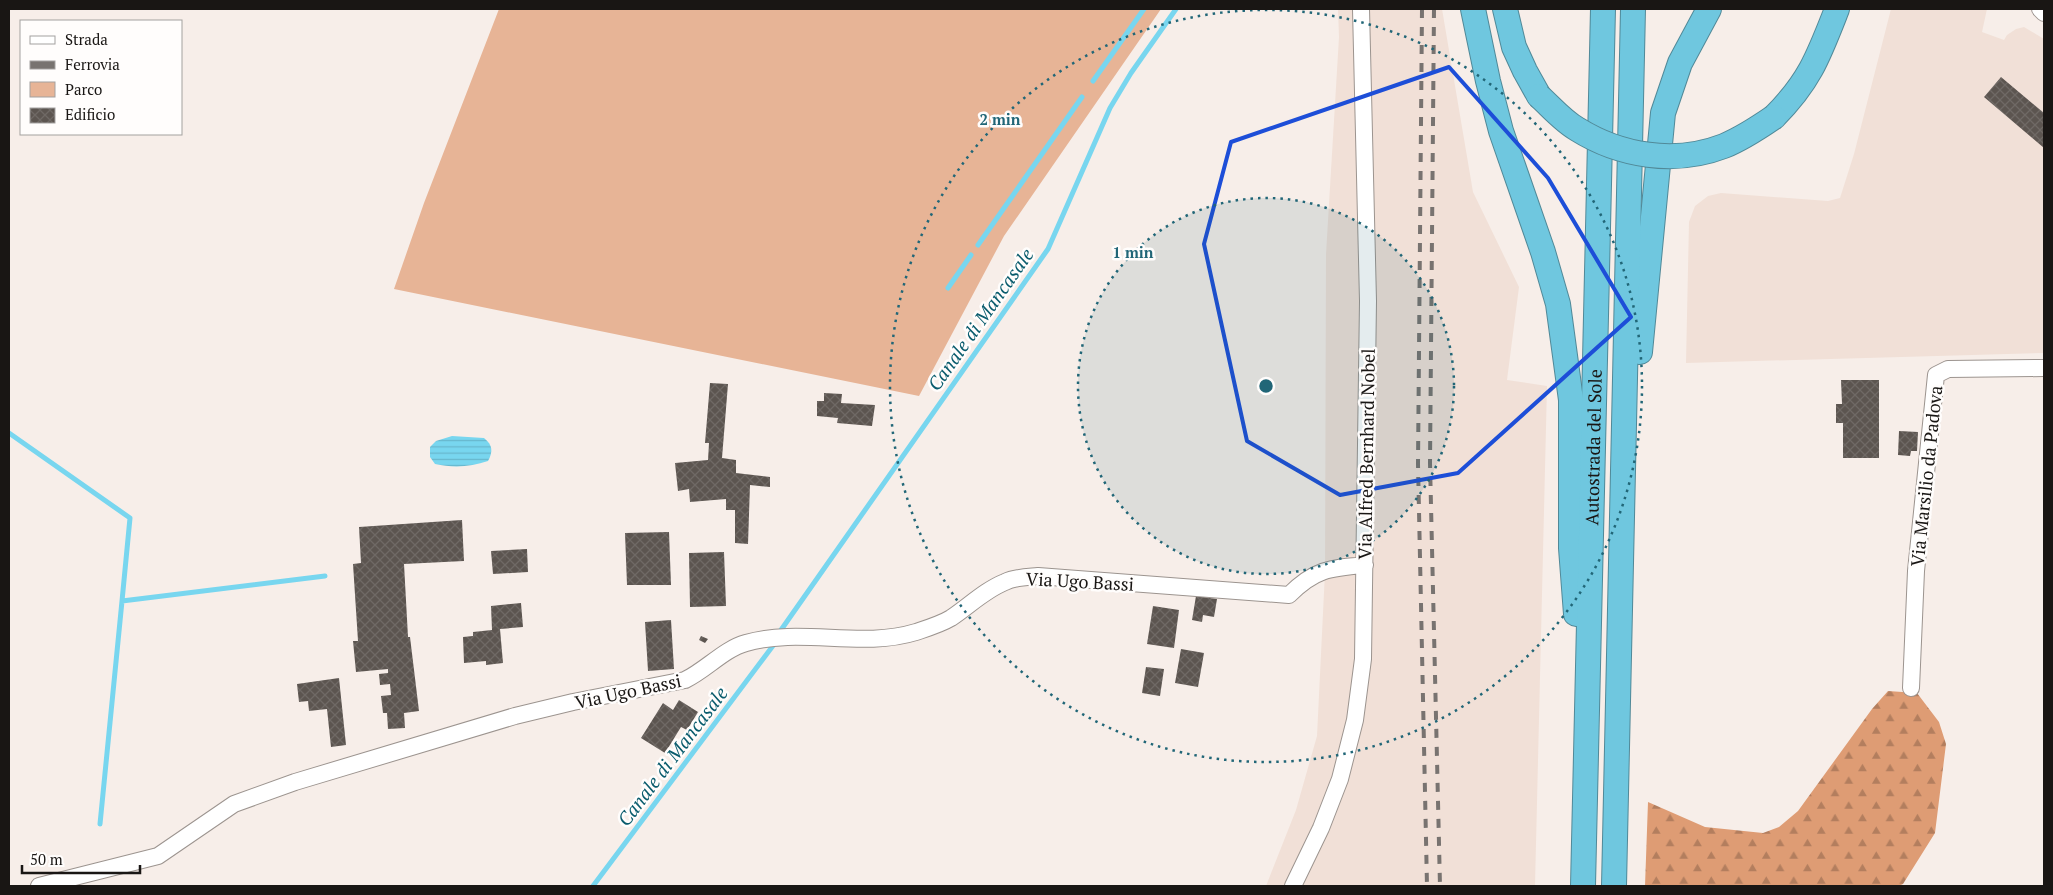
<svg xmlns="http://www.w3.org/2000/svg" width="2053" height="895" font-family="'PT Serif',serif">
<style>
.built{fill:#f1e0d7}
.forest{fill:url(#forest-firs)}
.park{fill:#e7b496}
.water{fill:url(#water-rules)}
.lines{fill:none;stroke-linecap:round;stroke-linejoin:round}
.stream{stroke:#78d6ef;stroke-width:5}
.building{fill:url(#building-cross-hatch)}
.minor-casing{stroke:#9c948f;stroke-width:18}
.highway-casing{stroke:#518998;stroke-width:26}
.minor{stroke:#fff;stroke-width:16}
.highway{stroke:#6fc7df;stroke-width:24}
.rail{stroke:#787370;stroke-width:4;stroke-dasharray:9 9;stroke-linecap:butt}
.highway-bridge-casing{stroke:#518998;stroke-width:26;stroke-linecap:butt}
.highway-bridge{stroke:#6fc7df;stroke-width:24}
.marked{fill:none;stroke:#1d4ed8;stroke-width:4;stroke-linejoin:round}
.ring{fill:none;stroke:#216677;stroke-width:2.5;stroke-dasharray:2.5 5}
.labels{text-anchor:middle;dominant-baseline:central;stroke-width:5;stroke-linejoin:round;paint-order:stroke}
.street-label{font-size:18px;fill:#191614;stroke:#fffdfc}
.water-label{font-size:19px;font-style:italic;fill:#0a5c6d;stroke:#fffdfc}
.centre{fill:#216677;stroke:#fffdfc;stroke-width:2.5}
.ring-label{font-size:15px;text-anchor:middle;font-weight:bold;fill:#216677;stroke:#fffdfc;stroke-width:5;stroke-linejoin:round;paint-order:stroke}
</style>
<defs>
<pattern id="forest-firs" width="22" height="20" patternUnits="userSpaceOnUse" patternTransform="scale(1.25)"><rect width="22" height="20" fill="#de9c74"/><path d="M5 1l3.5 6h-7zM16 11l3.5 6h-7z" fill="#b37e5e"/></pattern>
<pattern id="water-rules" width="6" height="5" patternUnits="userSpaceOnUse" patternTransform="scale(1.25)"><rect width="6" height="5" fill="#78d6ef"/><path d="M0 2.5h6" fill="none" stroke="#67b7cc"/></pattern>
<pattern id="building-cross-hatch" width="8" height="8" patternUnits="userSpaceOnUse" patternTransform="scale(1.25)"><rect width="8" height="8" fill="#5c5550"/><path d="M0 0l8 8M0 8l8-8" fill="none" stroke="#6f6965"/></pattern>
</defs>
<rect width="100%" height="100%" fill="#f7eee9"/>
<path class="built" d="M1338 9H1442L1473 192 1519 287 1507 380 1547 386 1535 886H1266L1296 810 1317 736 1325 572 1326 254 1339 37Z
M1891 9H1987L1982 32 2004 40 2007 35 2016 29 2024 27 2044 39V353L1686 363 1689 222 1695 206 1708 196 1721 193 1828 201 1840 198 1854 154Z"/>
<path class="forest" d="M1888 691 1917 693 1939 722 1946 744 1935 833 1903 884 1899 886H1645L1648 802 1705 827 1763 833 1779 827 1798 811 1872 709Z"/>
<path class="park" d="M499 9H1161L1004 236 919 396 394 289 424 203Z"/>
<path class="water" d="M452 436 484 438C493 445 493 452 488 461 471 467 453 468 435 464L430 457V447L436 441Z"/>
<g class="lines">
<path class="stream" d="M1093 81 1144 9
M978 245 1082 97
M948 288 971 255
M9 433 130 518 122 601 325 576
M781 630 1048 249 1110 108 1131 73 1176 9
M100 824 122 601
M593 886 775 643"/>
</g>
<path class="building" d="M2001 77 2044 113V148L1984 97Z
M1841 380H1879V458H1843V423H1836V404H1842Z
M710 383 728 384 722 458 736 460V473L770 477V487L750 485 748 544 735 543V510H726V499L690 502 689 489 678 491 675 463 708 460 709 443H705Z
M824 393 842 394 841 403 875 405 872 426 837 423 838 418 817 416V401H824Z
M1899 431 1918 432 1917 451H1911L1910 456 1898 455Z
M462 520 464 561 404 564 408 637H410L419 711 404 713 405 728 388 729 387 713H383L381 696 391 695 390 684 380 685 379 674 388 673V669L356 672 353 641H358L353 564 361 563 359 527Z
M669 532 671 585H627L625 533Z
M527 549 528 572 493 574 491 551Z
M724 552 726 606 690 607 689 553Z
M1196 596 1217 599 1214 617 1203 615 1202 622 1192 620Z
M521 603 523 627 500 629 503 663 486 665V661L464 663 463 637 473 636V632L492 630 491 606Z
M1153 606 1179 610 1174 648 1147 644Z
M671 620 674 669 648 671 645 622Z
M701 636 708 639 705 643 699 640Z
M1181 649 1204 653 1198 687 1175 683Z
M1146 667 1164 669 1160 696 1142 693Z
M339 678 346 745 331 747 327 709 309 711 308 701 299 702 297 684Z
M679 700 698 712 687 730 681 727 665 753 641 738 663 703 673 710Z"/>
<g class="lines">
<defs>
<path id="minor" d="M2040 9 2044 13
M1911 688 1916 571 1936 375 1948 369 2044 368
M39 886 158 856 234 804 295 782 515 716 573 702 685 680C706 670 724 649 746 643 801 627 861 649 916 632 928 628 941 624 951 618 969 606 985 590 1005 582 1015 577 1027 577 1038 576L1289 595C1315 569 1330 568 1365 565
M1293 886 1321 828 1340 779 1355 720 1363 659 1368 301 1361 9"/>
<g id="highway">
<path d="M1473 9 1488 81 1501 131 1543 252 1558 304 1571 400V548L1576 614"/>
<path d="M1505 9 1514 47 1525 71 1539 96"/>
<path d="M1774 117C1810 81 1819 55 1837 9"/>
<path d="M1640 352 1663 113 1680 63 1709 9"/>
<path id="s1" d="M1583 886 1603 9"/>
<path d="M1614 886 1633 9"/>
</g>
</defs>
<use href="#minor" class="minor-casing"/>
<use href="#highway" class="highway-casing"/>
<use href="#minor" class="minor"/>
<use href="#highway" class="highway"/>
<path class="rail" d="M1422 9 1418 464 1427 886
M1434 9 1430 463 1440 886"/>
<defs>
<path id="highway-bridge" d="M1539 96C1551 107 1563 121 1577 129 1620 156 1675 165 1724 146 1741 139 1758 128 1774 117"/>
</defs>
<use href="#highway-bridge" class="highway-bridge-casing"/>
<use href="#highway-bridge" class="highway-bridge"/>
</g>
<path class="marked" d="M1449 67 1548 178 1631 317 1458 473 1340 495 1247 441 1204 244 1231 142Z"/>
<circle cx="1266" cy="386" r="188" fill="#216677" fill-opacity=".12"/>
<g class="ring">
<circle cx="1266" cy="386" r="188"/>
<circle cx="1266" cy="386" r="376"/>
</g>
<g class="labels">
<g class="street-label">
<text stroke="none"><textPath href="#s1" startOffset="439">Autostrada del Sole</textPath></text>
<text transform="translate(1366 454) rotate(-89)">Via Alfred Bernhard Nobel</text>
<text transform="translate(1926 476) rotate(-84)">Via Marsilio da Padova</text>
<text transform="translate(1080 581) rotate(3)">Via Ugo Bassi</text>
<text transform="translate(628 691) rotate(-12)">Via Ugo Bassi</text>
</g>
<g class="water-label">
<text transform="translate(980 319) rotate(-55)">Canale di Mancasale</text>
<text transform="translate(672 756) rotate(-53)">Canale di Mancasale</text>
</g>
</g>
<circle cx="1266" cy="386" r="8" class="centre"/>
<g class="ring-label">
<text x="1000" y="125">2 min</text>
<text x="1133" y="258">1 min</text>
</g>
<rect width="2053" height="895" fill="none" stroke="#191614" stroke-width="20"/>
<rect x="20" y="20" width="162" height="115" fill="#fffdfc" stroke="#a3a19f"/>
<rect x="30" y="36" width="25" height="8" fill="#ffffff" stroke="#a3a19f"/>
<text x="65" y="45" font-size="15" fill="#191614">Strada</text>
<rect x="30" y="61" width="25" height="8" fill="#787370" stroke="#a3a19f"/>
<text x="65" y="70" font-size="15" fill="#191614">Ferrovia</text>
<rect x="30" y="82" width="25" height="15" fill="#e7b496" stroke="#a3a19f"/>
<text x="65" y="95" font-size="15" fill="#191614">Parco</text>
<rect x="30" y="108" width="25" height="15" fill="url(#building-cross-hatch)" stroke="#a3a19f"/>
<text x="65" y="120" font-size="15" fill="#191614">Edificio</text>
<path d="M22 865v8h118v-8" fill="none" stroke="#191614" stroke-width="2.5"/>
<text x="30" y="865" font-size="15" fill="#191614" stroke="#fffdfc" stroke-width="4" paint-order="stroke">50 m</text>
</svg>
